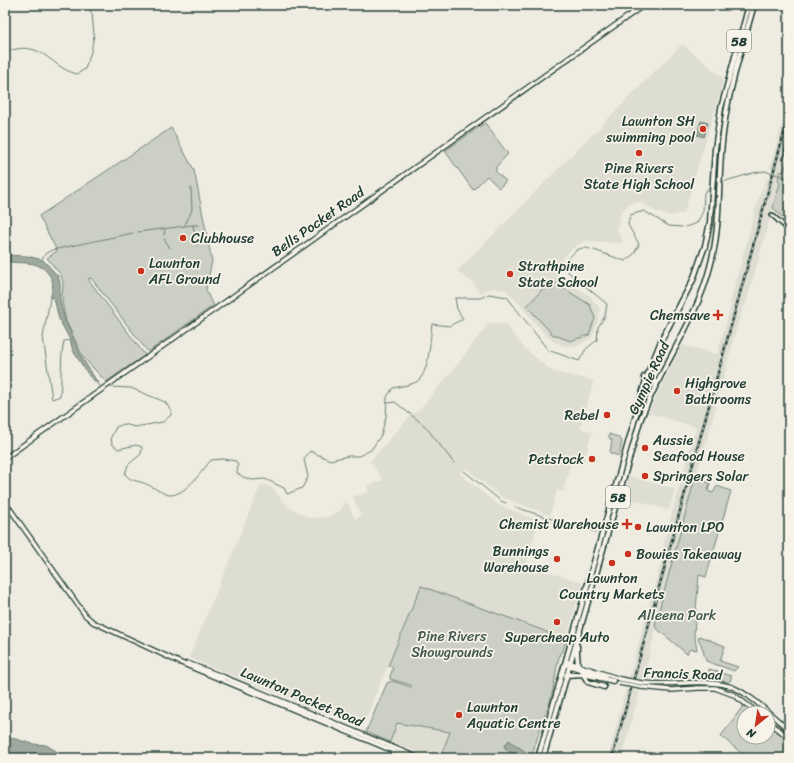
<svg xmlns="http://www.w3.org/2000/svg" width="794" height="763" font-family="Sriracha,sans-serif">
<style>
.built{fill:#ddddd2}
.green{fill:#cccfc4;stroke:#76867c}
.water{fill:#9fa99f;stroke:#6c7e74}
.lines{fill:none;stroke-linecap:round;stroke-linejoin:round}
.stream{stroke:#6c7e74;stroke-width:1}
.tertiary-casing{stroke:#1f3d34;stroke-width:6}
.secondary-casing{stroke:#1f3d34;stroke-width:6}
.trunk-casing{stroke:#1f3d34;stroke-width:7}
.tertiary{stroke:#f7f3e8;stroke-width:3}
.secondary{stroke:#f7f3e8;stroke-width:3.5}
.trunk{stroke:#f7f3e8;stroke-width:4}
.rail-casing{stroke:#1f3d34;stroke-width:2.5}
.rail{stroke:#f7f3e8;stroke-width:1;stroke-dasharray:3;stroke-linecap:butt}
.secondary-bridge-casing{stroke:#1f3d34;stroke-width:6;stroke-linecap:butt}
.secondary-bridge{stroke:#f7f3e8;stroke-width:3.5}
.poi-dot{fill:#c8321e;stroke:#f7f3e8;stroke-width:1.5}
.labels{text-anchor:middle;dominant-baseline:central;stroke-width:3.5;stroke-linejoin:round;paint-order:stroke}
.shield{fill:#f7f3e8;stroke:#60746a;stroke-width:1}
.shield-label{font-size:13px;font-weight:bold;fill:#1f3d34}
.poi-label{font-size:14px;fill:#1f3d34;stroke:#f7f3e8;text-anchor:start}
.street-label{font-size:14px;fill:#1f3d34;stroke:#f7f3e8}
.park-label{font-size:14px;fill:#425a51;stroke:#f7f3e8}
</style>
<rect width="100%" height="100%" fill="#eeece1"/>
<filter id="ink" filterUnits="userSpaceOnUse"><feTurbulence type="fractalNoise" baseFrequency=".025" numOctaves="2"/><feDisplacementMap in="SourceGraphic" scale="8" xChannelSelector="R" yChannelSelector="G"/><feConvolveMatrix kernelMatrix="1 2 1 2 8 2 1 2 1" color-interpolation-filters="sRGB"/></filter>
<g filter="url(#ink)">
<path class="built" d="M682 44 721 76 724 79 684 213 669 216 654 211 640 202 630 203 621 212 617 230 622 238V243L584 241 569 251 560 263 556 271 561 277 591 297 600 309 598 319 592 338 577 346H563L548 338 522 307 506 290 492 288 480 293 472 282 457 271Z
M789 99V155L784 171 779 180 780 183 746 304 741 312 705 447 702 455 655 625 656 628 643 680 629 678 661 562 660 556 696 427 648 413 682 345 717 354 731 306V300L759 196 767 178 771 177 773 171 770 167Z
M489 323 505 324 525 349 553 372 594 380 580 428 592 432 584 462 572 458 563 492 557 490 550 515 501 497 466 468 459 473 497 504 538 521 526 566 582 582 566 641 543 631 421 586 362 727 189 658 261 484 270 487 276 491 280 498 290 508 310 518 327 517 341 510 346 500 355 519 361 516 353 497 369 492 367 486 383 480 370 461 410 416 418 411 453 370Z
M629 476 675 489 669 510 623 497Z
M626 689 640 691 621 758H608Z
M397 723 450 732 439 758H434L390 742Z"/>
<path class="green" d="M485 123 508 154 496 167V172L506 181 499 188 487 176 473 190 445 151Z
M171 128 194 170 212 261 206 289 210 300 214 305 148 352 91 278 88 279 145 355 106 382 83 357 66 321 62 301 63 283 61 275 47 258 57 251 39 216Z
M789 155V224L773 208 780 183 778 180 780 172 784 171Z
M551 280 590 305 595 318 589 335 570 341 552 334 527 306Z
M609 434 618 437 622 441 619 456 610 453 612 440 609 438Z
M695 478 710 483 708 491 713 493 717 486 731 491 706 577 699 575 694 633 697 650 692 649 689 650 687 654 656 628 655 625Z
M421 586 542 630 566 641 563 651 560 653C554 674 554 705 540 723L541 726 531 758H440L450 732 397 723 390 742 366 732 387 683 392 681 411 687V685L390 679V676L393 668 388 666Z
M699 636 725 646 720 661 738 667 734 671 706 661 701 644 698 639Z
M709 669 731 676V680L728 682 709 679Z
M743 706 755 713H744V737H768V723L789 739V749L782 758H747L721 736Z"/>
<path class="water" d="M701 121 708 123 704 137 697 135Z
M5 255 27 256 43 260 58 276 60 283V301L65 321 82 358 100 386 90 377 73 351 70 340 59 319 54 298 52 297 50 299C51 293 54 287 52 280 51 277 49 275 47 272 35 259 21 265 5 261Z
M5 736 33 744 46 745 61 754 71 758H5Z
M509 740 527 753 523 758H517L504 747Z"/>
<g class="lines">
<path class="stream" d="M5 52C44 38 48 67 77 74L85 69 91 52 94 35 92 14 88 5
M722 182 753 173 764 171 789 178
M185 225 192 210 191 188
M193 225H199
M685 227 697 223 703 211 704 193 711 185
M138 232 193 225 197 245
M164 235 165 230
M164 239 170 248
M594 250 625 261 634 254 639 244 628 225 630 215 644 211 669 226 682 227
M42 259 46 253 52 250 133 233
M50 299 43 337 52 399 60 396C62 377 60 359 64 341L71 340
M109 387 131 388 165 402 171 410V415L163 422 135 427 124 424 116 427 111 437 112 444 118 449 136 445 142 447 141 454 128 465 125 474C131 482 138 480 146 484 152 486 163 494 169 495 185 496 202 471 211 460L223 459 236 461 238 465 237 473 243 477 252 480 265 479 284 488 287 494 302 488 308 477 304 459 310 451 330 460 348 456H359L371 450 381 435 386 417 387 397 393 388C401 386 415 385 420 379 430 367 430 339 432 324L449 326 463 319 457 309 455 298H480L489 294 507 297 548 350 579 361 586 349 597 340 598 327 605 316 607 304 568 272 567 260C574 252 579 245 590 249
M387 403 395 402 425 426 454 463
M464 471 501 501 506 503
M515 507 567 524 596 532"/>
<defs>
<path id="tertiary" d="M772 215 789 230"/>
<path id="secondary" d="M5 458 644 5
M5 502 85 615 93 622 181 663 410 758
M568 662 620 679
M187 663 224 677 419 758
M567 665 605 678
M642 683C670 686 707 678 732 687 752 695 773 717 789 730
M641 687 671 690 698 688H715L734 695 758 713
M768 721 789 738
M392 750 393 758"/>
<path id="trunk" d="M644 377 651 382H658
M577 646V654L578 665
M583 674 588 682 604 687
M566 675 583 674 613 681
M538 758 648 373 661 341 693 280 705 246 710 222 715 149 721 108 749 5
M543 758 640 421C660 368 696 322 710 267 722 223 717 178 723 134 728 90 742 48 754 5"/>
</defs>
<use href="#tertiary" class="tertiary-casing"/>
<use href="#secondary" class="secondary-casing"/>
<use href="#trunk" class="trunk-casing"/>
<use href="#tertiary" class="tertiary"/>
<use href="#secondary" class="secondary"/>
<use href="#trunk" class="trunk"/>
<defs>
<path id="rail" d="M783 159 789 139
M612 758 789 115"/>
</defs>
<use href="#rail" class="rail-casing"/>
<use href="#rail" class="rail"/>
<defs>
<path id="secondary-bridge" d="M620 679 642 683
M619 683 641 687"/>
</defs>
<use href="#secondary-bridge" class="secondary-bridge-casing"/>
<use href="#secondary-bridge" class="secondary-bridge"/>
</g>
</g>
<g class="poi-dot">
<circle cx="703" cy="129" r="4"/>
<circle cx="639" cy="153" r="4"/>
<circle cx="183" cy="238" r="4"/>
<circle cx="141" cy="271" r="4"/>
<circle cx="510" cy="274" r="4"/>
<path d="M716 309h4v4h4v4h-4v4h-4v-4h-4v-4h4z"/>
<circle cx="677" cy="391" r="4"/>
<circle cx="607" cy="415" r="4"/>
<circle cx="645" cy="448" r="4"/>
<circle cx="592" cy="459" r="4"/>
<circle cx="645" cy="476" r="4"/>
<path d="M625 518h4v4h4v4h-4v4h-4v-4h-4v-4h4z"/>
<circle cx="638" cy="527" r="4"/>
<circle cx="628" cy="554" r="4"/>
<circle cx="557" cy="559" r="4"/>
<circle cx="612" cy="563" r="4"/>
<circle cx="557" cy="622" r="4"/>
<circle cx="459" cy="715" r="4"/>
</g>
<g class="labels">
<g class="shield">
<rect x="727" y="30" width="24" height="22" rx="3"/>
<rect x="606" y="486" width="24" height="22" rx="3"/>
</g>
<g class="shield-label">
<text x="739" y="41">58</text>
<text x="618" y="497">58</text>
</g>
<g class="poi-label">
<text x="695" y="121" text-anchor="end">Lawnton SH<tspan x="695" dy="16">swimming pool</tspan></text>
<text x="639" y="168" text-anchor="middle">Pine Rivers<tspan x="639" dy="16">State High School</tspan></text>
<text x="191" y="238">Clubhouse</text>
<text x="149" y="263">Lawnton<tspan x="149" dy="16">AFL Ground</tspan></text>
<text x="518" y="266">Strathpine<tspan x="518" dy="16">State School</tspan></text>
<text x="710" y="315" text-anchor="end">Chemsave</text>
<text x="685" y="383">Highgrove<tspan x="685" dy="16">Bathrooms</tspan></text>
<text x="599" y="415" text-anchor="end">Rebel</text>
<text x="653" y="440">Aussie<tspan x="653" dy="16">Seafood House</tspan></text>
<text x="584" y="459" text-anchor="end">Petstock</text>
<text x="653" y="476">Springers Solar</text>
<text x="619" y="524" text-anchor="end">Chemist Warehouse</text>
<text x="646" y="527">Lawnton LPO</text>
<text x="549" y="551" text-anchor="end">Bunnings<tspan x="549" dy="16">Warehouse</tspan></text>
<text x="636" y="554">Bowies Takeaway</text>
<text x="612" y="578" text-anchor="middle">Lawnton<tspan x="612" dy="16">Country Markets</tspan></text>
<text x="557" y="637" text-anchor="middle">Supercheap Auto</text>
<text x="467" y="707">Lawnton<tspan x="467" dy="16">Aquatic Centre</tspan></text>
</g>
<g class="street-label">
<text transform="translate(318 222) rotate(-35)">Bells Pocket Road</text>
<text transform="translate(649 378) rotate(-65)">Gympie Road</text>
<text transform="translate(683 674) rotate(2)">Francis Road</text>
<text transform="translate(302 697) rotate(23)">Lawnton Pocket Road</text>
</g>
<g class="park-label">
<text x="677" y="615">Alleena Park</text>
<text x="452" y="636">Pine Rivers<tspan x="452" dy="16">Showgrounds</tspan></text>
</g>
</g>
<rect width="794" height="763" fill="none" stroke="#f7f3e8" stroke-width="20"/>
<rect x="10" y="10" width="774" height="743" fill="none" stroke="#1f3d34" stroke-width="1.5" filter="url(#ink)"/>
<g transform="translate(756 725) rotate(210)"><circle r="19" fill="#f7f3e8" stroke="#a1aaa0"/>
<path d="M0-3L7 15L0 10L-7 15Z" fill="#c8321e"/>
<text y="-6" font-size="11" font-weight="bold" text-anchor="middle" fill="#1f3d34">N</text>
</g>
</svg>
